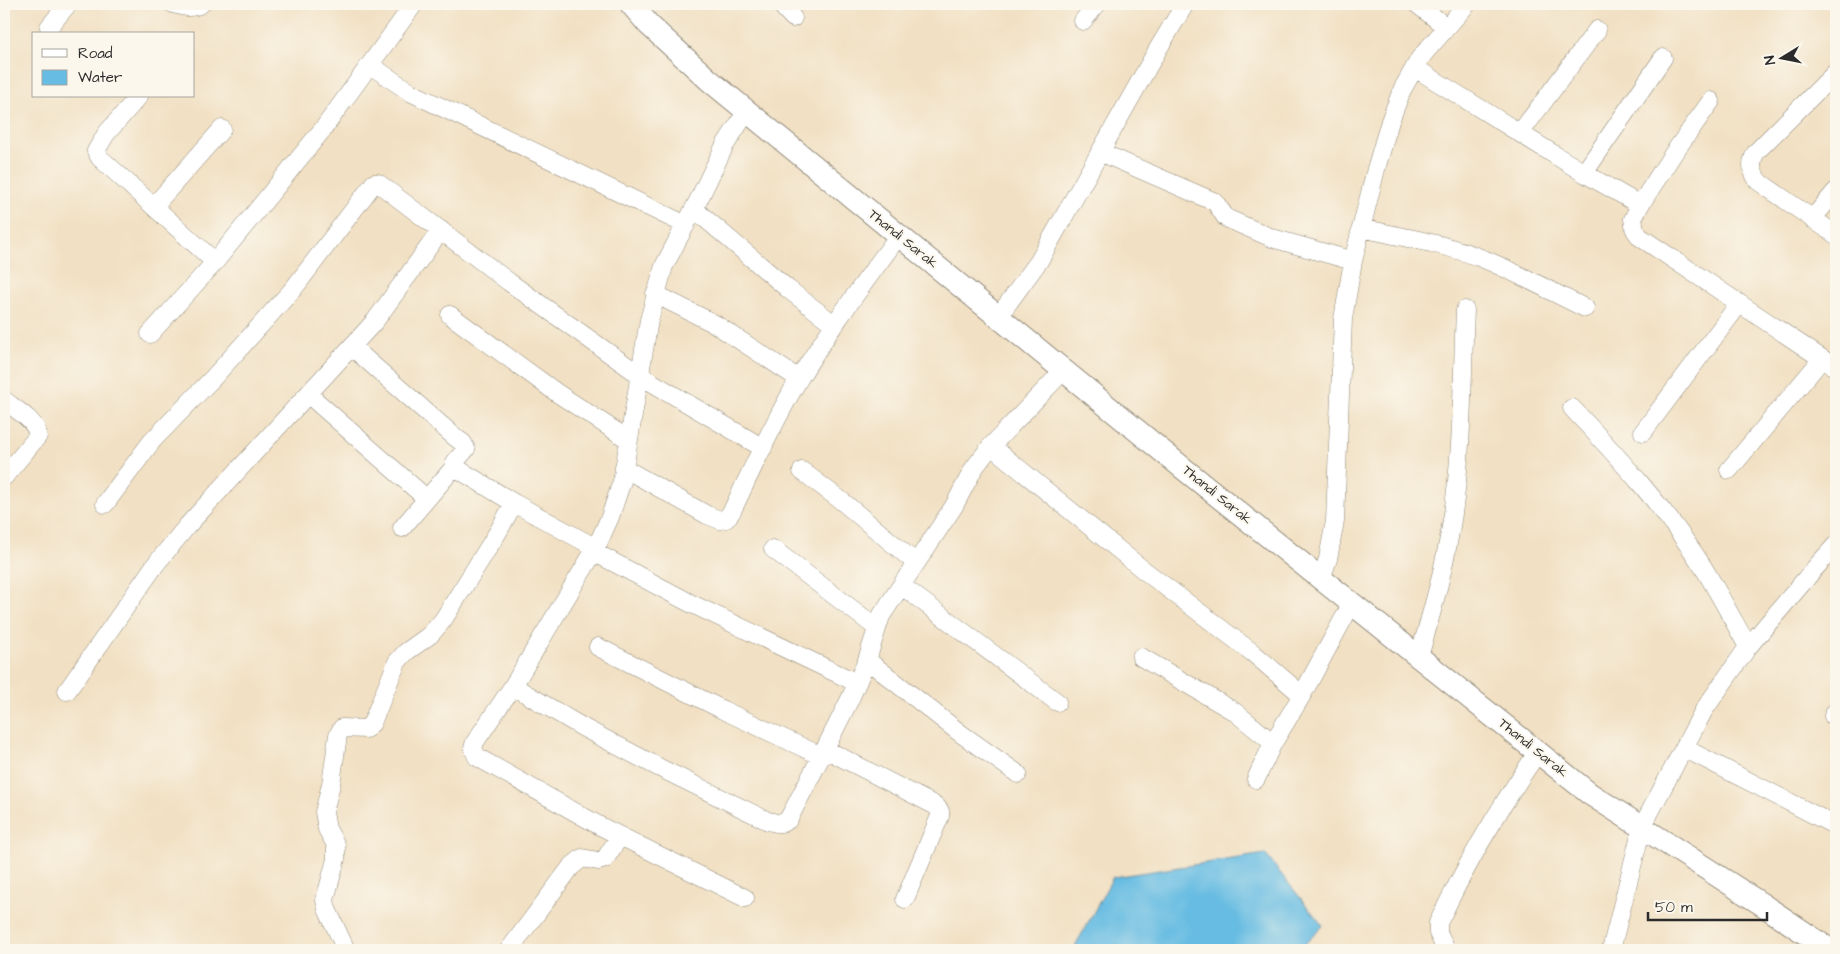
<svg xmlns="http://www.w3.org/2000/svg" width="1840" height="954" font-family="'Architects Daughter',sans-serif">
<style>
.water{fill:#66bce2;stroke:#487486}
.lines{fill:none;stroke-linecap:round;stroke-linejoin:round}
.minor-casing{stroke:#8e8677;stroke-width:19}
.major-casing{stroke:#8e8677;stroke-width:24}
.minor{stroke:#fff;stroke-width:18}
.major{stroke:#fff;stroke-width:22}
.labels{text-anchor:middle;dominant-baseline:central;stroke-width:4;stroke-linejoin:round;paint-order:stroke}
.street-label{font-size:14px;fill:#2b2b2b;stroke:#fbf7ec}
</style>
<rect width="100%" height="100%" fill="#fbf7ec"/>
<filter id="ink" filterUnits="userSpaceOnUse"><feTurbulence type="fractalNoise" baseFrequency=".02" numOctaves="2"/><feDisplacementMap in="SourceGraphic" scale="10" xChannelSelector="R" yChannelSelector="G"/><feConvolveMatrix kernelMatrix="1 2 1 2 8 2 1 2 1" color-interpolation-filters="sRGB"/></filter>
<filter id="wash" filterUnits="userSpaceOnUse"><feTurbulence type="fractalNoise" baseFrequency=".0096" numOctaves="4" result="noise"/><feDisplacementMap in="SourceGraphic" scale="20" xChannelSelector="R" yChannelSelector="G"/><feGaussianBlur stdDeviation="1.12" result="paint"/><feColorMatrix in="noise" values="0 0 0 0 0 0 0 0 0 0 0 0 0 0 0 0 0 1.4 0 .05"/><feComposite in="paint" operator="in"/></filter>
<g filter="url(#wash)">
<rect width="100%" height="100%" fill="#f1e0c3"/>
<path class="water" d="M1265 854 1323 926 1299 950H1073L1113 877Z"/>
</g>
<g filter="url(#ink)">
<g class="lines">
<defs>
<path id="minor" d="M173 4C183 7 191 9 201 4
M780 4 793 18
M1417 4 1446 27
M1083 21 1097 4
M49 27 68 4
M370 65 410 92 686 225
M1415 68 1584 173 1640 205
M1836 72 1756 152C1750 163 1751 170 1758 181L1836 235
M139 96 106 134 96 151 100 158 215 262
M1711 101 1673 154 1640 205 1633 219 1635 230 1640 237 1836 368
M747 111 725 145 698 201 664 266 649 320 622 481 610 517 596 548 513 686 582 727 660 768 768 821C776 823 781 825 788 820L825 749
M1520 133 1597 30
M1100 152 1215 202 1226 218 1272 238 1353 261
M1584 173 1663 58
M154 206 222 129
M694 209 788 289 835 325
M1812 219 1836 191
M1361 228C1401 237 1443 243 1481 258 1516 272 1550 291 1585 308
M655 294 715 324 799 379
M450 315 557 393 629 440
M998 317 1039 261 1158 49 1185 4
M150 334 215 262 323 129 414 4
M352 347 456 438 463 443 466 449 455 462 456 468 514 503
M309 395 427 499
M4 400C15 409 37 421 38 436L4 477
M1572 408C1619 458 1666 509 1703 567 1719 593 1733 620 1748 647
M1643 432 1739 304
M991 446 1141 568 1253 653 1302 695
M624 468 707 515 720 520 726 519 732 511C753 467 774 421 799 379 829 329 865 282 899 235
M1729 470 1822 359
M802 471 843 502 916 563
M105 504 152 441 212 379 294 288 374 183H378L509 282 641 376 763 448
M402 528 455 466
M773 549 877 628
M594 552 690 603 857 683
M1321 579 1328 559 1335 521 1343 319 1353 261 1376 169 1390 121 1402 90 1420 58 1467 4
M902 586 1057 702
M598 647 723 710 821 756
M1141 657 1235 712 1273 743
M1419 657C1432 612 1445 566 1452 520 1463 451 1462 379 1465 310
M867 660 960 733 1018 774
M513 686 475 742 473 748 477 757 600 826 745 898
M67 691 155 565 188 525 375 321 441 230
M1833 716 1836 711
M1684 748 1836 826
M1256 779 1273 743 1302 695 1352 603
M905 899 940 816V811L936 806 825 749 850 699 867 660 881 616 954 506 974 468 991 446 1064 370
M346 950 327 909 325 900 336 859V845L327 829 324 812 331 784 338 735 342 728 366 729 372 723 397 662 406 652 430 635 443 620 498 532 514 503 596 548
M509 950 571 867 582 858 598 861 605 859 620 836
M1446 950 1438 933V923C1467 863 1500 806 1538 752
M1611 950 1642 827 1704 710 1748 647 1815 568 1836 545"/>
<path id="major" d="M631 4 649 25 709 80 1184 469 1590 794 1760 903 1830 950"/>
</defs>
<use href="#minor" class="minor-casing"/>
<use href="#major" class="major-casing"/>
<use href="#minor" class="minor"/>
<use href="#major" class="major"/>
</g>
</g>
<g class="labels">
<g class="street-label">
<text transform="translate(903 239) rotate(39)">Thandi Sarak</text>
<text transform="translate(1217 495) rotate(39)">Thandi Sarak</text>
<text transform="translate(1533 748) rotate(39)">Thandi Sarak</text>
</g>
</g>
<rect width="1840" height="954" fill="none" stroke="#fbf7ec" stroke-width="20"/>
<rect x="32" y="32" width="162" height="65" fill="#fbf7ec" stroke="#a8a59f"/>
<rect x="42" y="49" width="25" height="8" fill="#ffffff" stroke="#a8a59f"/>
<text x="78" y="58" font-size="15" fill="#2b2b2b">Road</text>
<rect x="42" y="70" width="25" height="15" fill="#66bce2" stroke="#a8a59f"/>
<text x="78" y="82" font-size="15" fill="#2b2b2b">Water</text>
<g transform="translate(1782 58) rotate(260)" stroke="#fbf7ec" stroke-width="4" paint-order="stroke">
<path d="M0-4L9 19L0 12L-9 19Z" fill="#2b2b2b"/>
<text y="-8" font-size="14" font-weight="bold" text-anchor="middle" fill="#2b2b2b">N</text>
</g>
<path d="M1648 912v8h119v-8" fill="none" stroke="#2b2b2b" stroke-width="2.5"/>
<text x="1655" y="912" font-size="15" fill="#2b2b2b" stroke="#fbf7ec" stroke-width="4" paint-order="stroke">50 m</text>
</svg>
